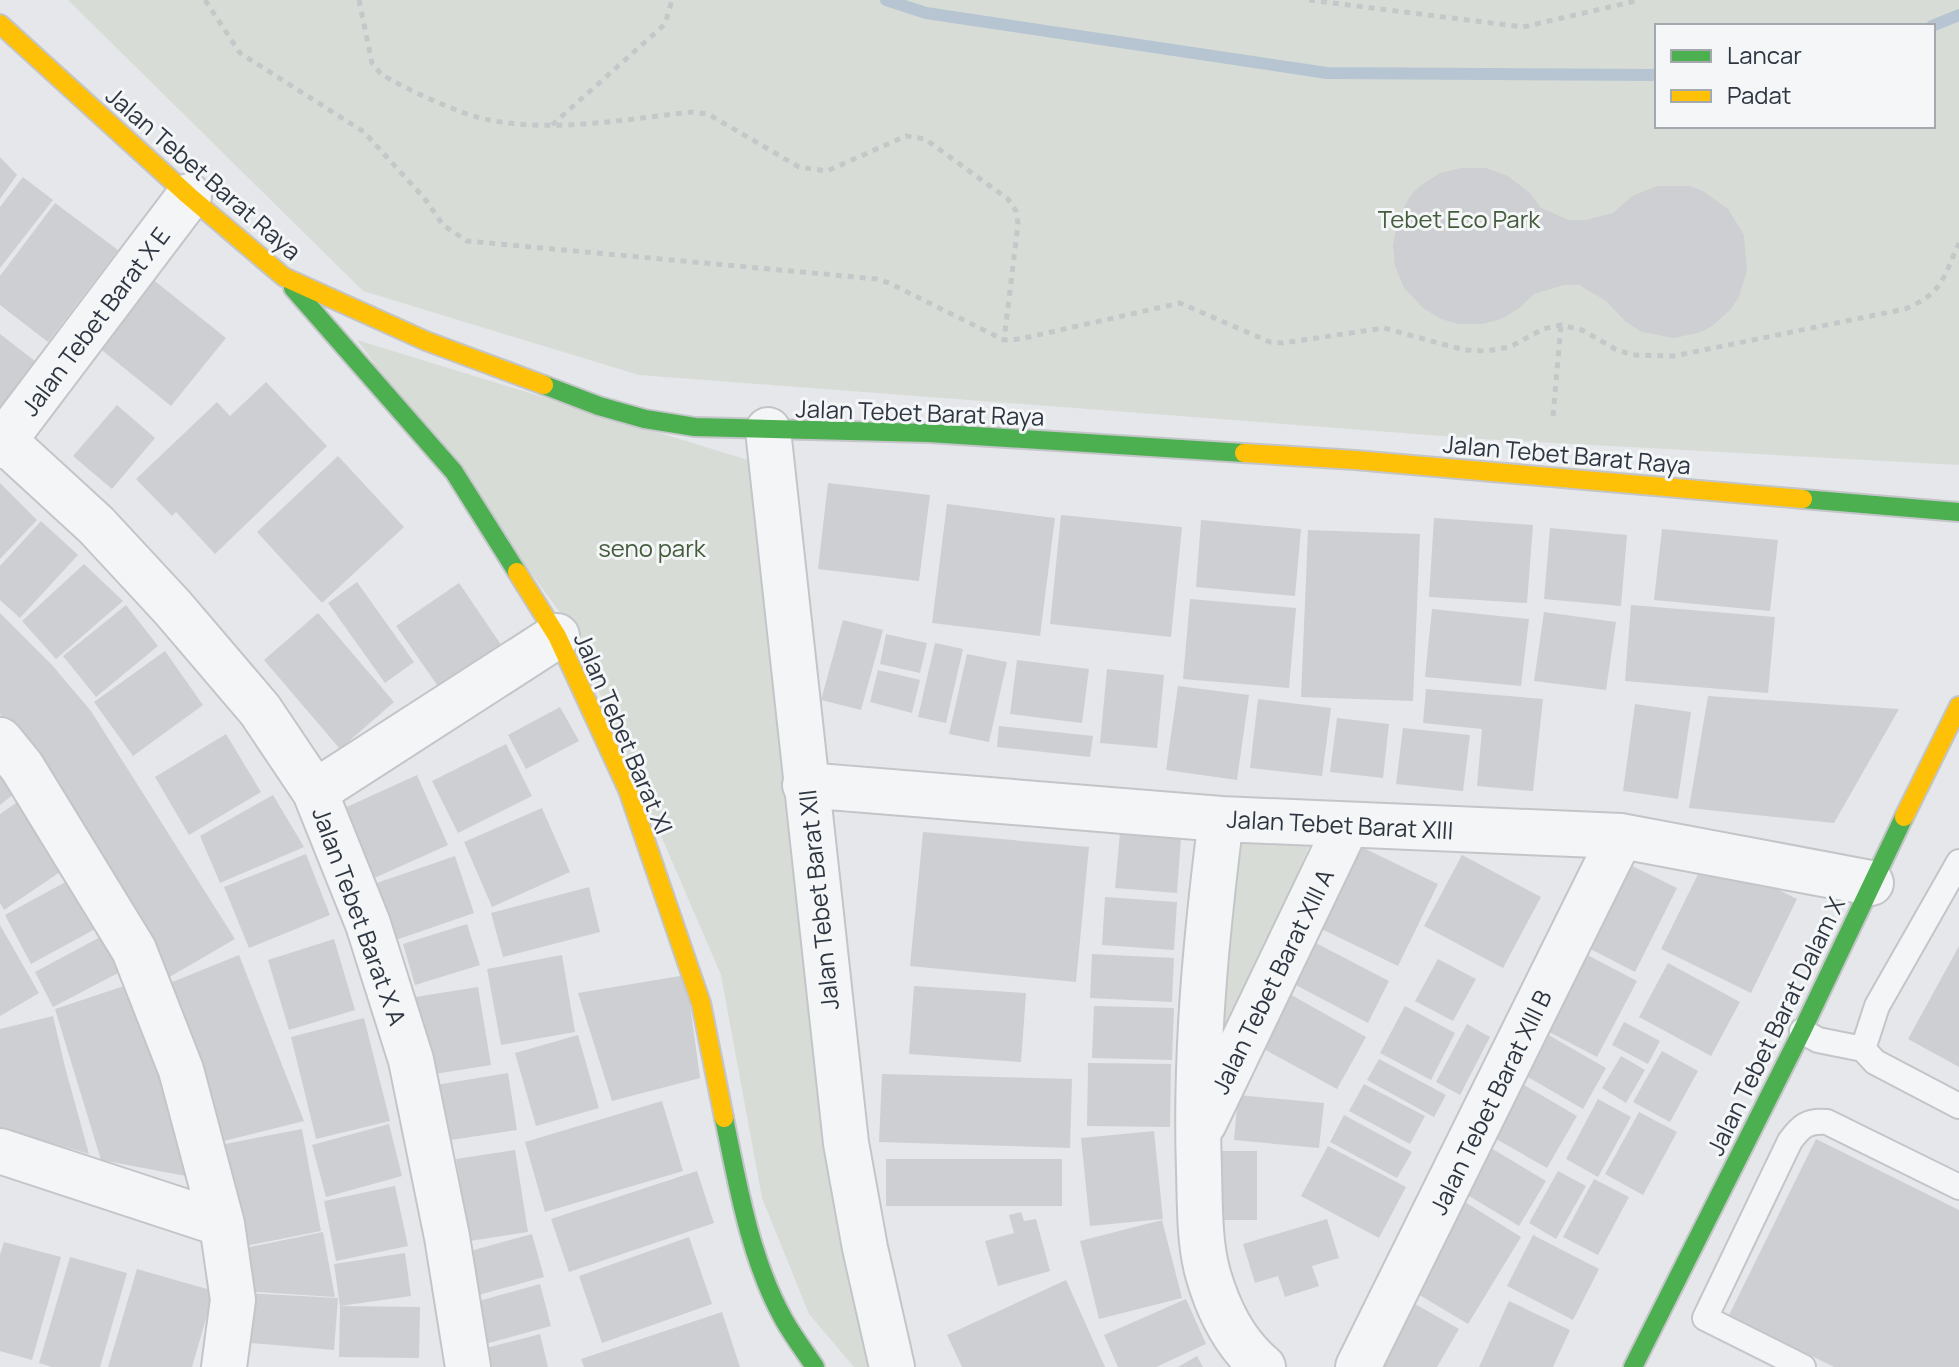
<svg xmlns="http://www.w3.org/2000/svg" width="1959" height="1367" font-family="Manrope,sans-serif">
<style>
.green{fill:#d7ddd6;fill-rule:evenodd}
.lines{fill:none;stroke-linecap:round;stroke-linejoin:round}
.stream{stroke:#b7c5d2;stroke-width:12}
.building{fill:#cecfd2}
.lane-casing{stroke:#c3c5c8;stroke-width:28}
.street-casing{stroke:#c3c5c8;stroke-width:48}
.fast-casing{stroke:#c3c5c8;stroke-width:22}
.slow-casing{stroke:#c3c5c8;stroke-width:22}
.path{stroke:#c5c8c9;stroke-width:5;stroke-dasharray:6 6;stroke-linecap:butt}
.lane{stroke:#f4f5f6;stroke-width:24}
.street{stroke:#f4f5f6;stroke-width:44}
.fast{stroke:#4caf50;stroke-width:18}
.slow{stroke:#ffc107;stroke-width:18}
.labels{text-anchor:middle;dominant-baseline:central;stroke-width:6;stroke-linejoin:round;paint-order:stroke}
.street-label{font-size:24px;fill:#2d3641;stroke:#f4f6f8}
.park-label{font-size:24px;fill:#445c3c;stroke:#f4f6f8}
</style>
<rect width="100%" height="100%" fill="#e5e7ea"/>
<path class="green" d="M68 0H1959V465L1482 439 639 375 363 291ZM1657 26H1933V126H1657Z
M357 340 748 460 769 573 856 1215 913 1367H854L809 1314 762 1198 721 975 571 627Z
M1233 840 1310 843 1269 947 1204 1084Z"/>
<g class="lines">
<path class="stream" d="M886 0 926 13 1327 73 1657 75
M1932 26 1959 15"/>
</g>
<path class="building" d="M0 157 17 175 0 199Z
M1461 168H1486L1508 176 1530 193 1541 208 1569 220H1586L1613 213 1632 196 1657 186H1690L1703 191 1728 209 1744 235 1747 270 1739 297 1730 310 1711 327 1698 333 1674 338 1642 332 1626 322 1606 301 1579 285H1564L1534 294 1518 309 1501 319 1483 324H1459L1441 319 1423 308 1404 288 1395 266 1393 246 1397 221 1410 196 1421 185 1440 173Z
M23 177 53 200 0 268V207Z
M55 203 118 250 48 342 0 305V276Z
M141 270 226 338 171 406 87 338Z
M0 334 35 361 0 408Z
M266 382 327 446 215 554 176 512 172 516 136 479 217 402 230 416Z
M117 405 155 438 112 489 73 456Z
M338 456 404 527 322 603 257 532Z
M0 483 37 520 0 559Z
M828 483 930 495 919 581 818 569Z
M947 504 1055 518 1040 636 932 623Z
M1061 515 1182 527 1171 637 1050 624Z
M1434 518 1533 525 1527 603 1429 597Z
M1201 520 1301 529 1295 596 1196 587Z
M41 521 78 555 20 618 0 600V566Z
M1550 528 1627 535 1621 606 1544 599Z
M1662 529 1778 540 1770 611 1654 600Z
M1308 530 1420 534 1413 701 1301 697Z
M84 564 123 601 56 659 22 621Z
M357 582 414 662 385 683 328 603Z
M459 583 504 649 442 692 396 626Z
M1190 599 1296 608 1289 688 1183 679Z
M126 605 158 646 96 697 63 656Z
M1631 605 1775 617 1768 693 1625 681Z
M1432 609 1529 619 1521 686 1425 677Z
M1544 612 1616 622 1606 690 1534 681Z
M0 613 52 665 91 711 235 939 166 979 33 759 0 714Z
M318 613 394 702 340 749 264 660Z
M843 620 883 630 861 710 821 700Z
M886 634 927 643 920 673 880 664Z
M935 643 963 649 946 723 918 717Z
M165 651 203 705 133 756 94 702Z
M967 654 1007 662 989 742 949 734Z
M1017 660 1089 669 1082 723 1010 714Z
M1107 669 1164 675 1157 748 1100 743Z
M878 670 920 680 912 713 870 702Z
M1178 686 1249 695 1237 780 1166 770Z
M1426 689 1543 699 1533 791 1477 786 1482 729 1423 723Z
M1708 696 1899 709 1834 823 1689 808Z
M1258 699 1331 708 1322 776 1250 768Z
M1635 704 1691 712 1678 799 1623 791Z
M560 707 579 741 526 769 508 735Z
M1337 718 1389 724 1383 778 1330 772Z
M999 726 1093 736 1090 757 997 747Z
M1403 728 1470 735 1463 791 1396 784Z
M226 734 261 792 189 835 155 777Z
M506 744 532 796 458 833 432 781Z
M0 766 19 790 0 805Z
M417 775 448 845 370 880 340 810Z
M273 795 304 847 220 883 200 836Z
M22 799 66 868 4 910 0 903V814Z
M542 808 570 872 492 907 464 842Z
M923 832 1089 847 1076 982 910 966Z
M1120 833 1181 838 1177 893 1115 888Z
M1349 841 1438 884 1398 966 1309 923Z
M306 854 330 915 249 948 224 887Z
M1708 854 1797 899 1751 993 1661 949Z
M1462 855 1541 897 1503 968 1424 926Z
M455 856 474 913 393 941 374 884Z
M1620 860 1677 888 1635 972 1579 943Z
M71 879 97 928 31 964 5 915Z
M589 887 600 932 503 957 491 913Z
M1105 897 1177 902 1174 950 1102 945Z
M467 924 480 965 415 985 403 944Z
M0 925 39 993 0 1016Z
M102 936 120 972 53 1007 35 972Z
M334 939 355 1010 289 1030 268 960Z
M1312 941 1389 981 1368 1023 1290 982Z
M1959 946V1067L1908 1039Z
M1572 947 1637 981 1597 1057 1532 1023Z
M1092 954 1174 958 1172 1002 1090 998Z
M239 955 304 1121 220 1142 165 985Z
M562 955 575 1032 501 1045 487 969Z
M1438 959 1476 979 1453 1021 1415 1001Z
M1668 963 1740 1002 1711 1056 1639 1017Z
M686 975 700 1078 612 1101 578 993Z
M136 982 191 1177 101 1160 55 1009Z
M914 986 1026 993 1021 1062 909 1054Z
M478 987 491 1065 422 1076 409 998Z
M1279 988 1366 1037 1337 1089 1249 1041Z
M1094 1006 1174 1008 1172 1060 1092 1058Z
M1405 1006 1455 1033 1431 1080 1380 1053Z
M53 1016 65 1067 89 1154 0 1128V1029Z
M364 1018 390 1121 316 1139 291 1037Z
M1624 1022 1660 1041 1648 1064 1612 1045Z
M1467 1024 1490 1037 1460 1095 1436 1082Z
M1538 1029 1606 1068 1583 1109 1514 1069Z
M578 1035 599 1108 536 1126 515 1053Z
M1662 1051 1698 1071 1670 1122 1633 1102Z
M1621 1056 1645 1070 1626 1103 1602 1088Z
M1379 1059 1446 1095 1434 1117 1367 1080Z
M1088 1063 1171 1064 1170 1127 1087 1126Z
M508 1073 517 1130 438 1142 430 1086Z
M882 1074 1072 1079 1070 1148 879 1142Z
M1512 1078 1577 1116 1547 1168 1482 1131Z
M1364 1084 1425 1116 1410 1144 1349 1111Z
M1238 1095 1324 1103 1319 1148 1234 1140Z
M1598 1099 1631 1117 1598 1177 1566 1159Z
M662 1101 683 1171 545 1212 525 1142Z
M1639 1112 1677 1132 1643 1195 1605 1174Z
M1344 1115 1412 1152 1397 1178 1330 1142Z
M389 1124 402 1176 326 1197 312 1145Z
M302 1129 321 1231 240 1247 220 1145Z
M1154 1131 1163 1219 1090 1226 1081 1138Z
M1816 1139 1959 1210V1367H1834L1729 1315Z
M1486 1145 1546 1181 1519 1226 1459 1190Z
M1328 1146 1406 1187 1379 1238 1301 1196Z
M515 1150 528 1232 470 1241 456 1159Z
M1215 1151H1257V1220H1214Z
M886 1159H1062V1206H886Z
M697 1171 714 1223 569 1272 551 1219Z
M1558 1171 1586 1186 1556 1239 1529 1223Z
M1594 1179 1629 1197 1598 1255 1563 1237Z
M395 1186 408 1246 336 1261 324 1201Z
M1465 1202 1521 1237 1468 1324 1411 1290Z
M1021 1212 1024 1221 1036 1219 1050 1271 998 1286 985 1241 1014 1233 1009 1215Z
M1327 1219 1339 1258 1312 1266 1319 1286 1285 1297 1278 1276 1255 1283 1243 1244Z
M1162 1220 1182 1298 1099 1319 1080 1241Z
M323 1232 335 1297 243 1291 240 1249Z
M532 1234 544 1277 475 1296 463 1253Z
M1533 1235 1599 1269 1573 1320 1507 1286Z
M689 1237 712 1304 602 1343 579 1276Z
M4 1242 61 1257 32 1360 0 1351V1255Z
M405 1253 411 1296 340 1306 420 1307 419 1358 339 1357 340 1306 334 1264Z
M70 1257 127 1273 100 1367H52L39 1363Z
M137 1269 214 1291 192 1367H108Z
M1066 1280 1105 1367H962L947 1335Z
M540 1284 551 1326 478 1346 468 1304Z
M243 1293 338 1298 334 1350 238 1342Z
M1186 1299 1206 1344 1156 1367H1118L1104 1335Z
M1410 1301 1459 1329 1437 1367H1372Z
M1509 1301 1570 1330 1553 1367H1479Z
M722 1312 740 1367H584L581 1359Z
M540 1334 548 1367H483L479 1350Z
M1197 1356 1203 1367H1178Z"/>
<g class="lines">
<defs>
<path id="lane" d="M1959 862 1877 1006 1863 1049 1875 1062 1959 1106
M1802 1031 1818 1040 1863 1049
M1803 1367 1705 1318 1790 1141C1801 1126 1808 1120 1827 1122L1959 1187"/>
<path id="street" d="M768 430 846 1143 865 1248 892 1367
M0 437 96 525 173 608 260 710 315 792 368 924 411 1060 447 1237 468 1367
M0 446 189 196
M0 740 22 767 134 950 181 1070 222 1224 233 1300 224 1367
M805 785 1221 819 1621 836 1871 883
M315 792 557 636
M1221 819C1206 937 1195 1053 1199 1171 1200 1204 1199 1242 1208 1274 1218 1309 1235 1344 1263 1367
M1204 1123 1347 825
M0 1151 222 1224
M1358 1367 1621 836"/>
<path id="fast" d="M293 288 454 472 517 572
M544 385 599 406 645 419 695 427 929 433 1244 453
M1803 499 1959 512
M724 1118C738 1186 750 1259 784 1320 793 1336 805 1352 815 1367
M1633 1367 1802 1031 1904 817"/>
<path id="slow" d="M0 24 189 196 284 277 426 341 544 385
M1244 453 1355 460 1803 499
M517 572 557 636 628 790 701 1003 724 1118
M1904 817 1959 706"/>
</defs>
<use href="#lane" class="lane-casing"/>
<use href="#street" class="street-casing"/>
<use href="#fast" class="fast-casing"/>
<use href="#slow" class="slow-casing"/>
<path class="path" d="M205 0 240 53 364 132 425 199 443 225 467 241 877 279 889 283 1004 340 1020 339 1180 303 1270 342 1283 343 1384 328 1464 350 1486 351 1510 347 1543 329 1561 325 1582 330 1615 349 1632 355 1674 356 1905 309C1943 293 1943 278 1959 243
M359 0 372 63 381 74C405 89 462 115 489 120 555 133 626 119 692 112L708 114 799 167 827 171 906 136 925 139 1008 199 1016 211 1018 224 1004 340
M1309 0 1523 27 1640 0
M552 125 665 24 672 0
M1553 416 1561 325"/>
<use href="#lane" class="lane"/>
<use href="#street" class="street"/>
<use href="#fast" class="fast"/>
<use href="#slow" class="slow"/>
</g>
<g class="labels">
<g class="street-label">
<text transform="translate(204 173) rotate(41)">Jalan Tebet Barat Raya</text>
<text transform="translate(95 321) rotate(-53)">Jalan Tebet Barat X E</text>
<text transform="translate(920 412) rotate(2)">Jalan Tebet Barat Raya</text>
<text transform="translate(1567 454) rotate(5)">Jalan Tebet Barat Raya</text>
<text transform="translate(624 733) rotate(67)">Jalan Tebet Barat XI</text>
<text transform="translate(1340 824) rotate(3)">Jalan Tebet Barat XIII</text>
<text transform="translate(818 900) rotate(-96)">Jalan Tebet Barat XII</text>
<text transform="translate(360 916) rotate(70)">Jalan Tebet Barat X A</text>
<text transform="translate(1272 981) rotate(-64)">Jalan Tebet Barat XIII A</text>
<text transform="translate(1775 1026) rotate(-64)">Jalan Tebet Barat Dalam X</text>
<text transform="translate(1490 1102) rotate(-64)">Jalan Tebet Barat XIII B</text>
</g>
<g class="park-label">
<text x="1459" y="218">Tebet Eco Park</text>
<text x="652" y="547">seno park</text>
</g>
</g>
<rect x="1655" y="24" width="280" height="104" fill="#f4f6f8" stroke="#a4a9af" stroke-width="2"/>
<rect x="1671" y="50" width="40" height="12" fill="#4caf50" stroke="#a4a9af" stroke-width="2"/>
<text x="1727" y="64" font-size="24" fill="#2d3641">Lancar</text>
<rect x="1671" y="90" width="40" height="12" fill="#ffc107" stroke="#a4a9af" stroke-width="2"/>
<text x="1727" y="104" font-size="24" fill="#2d3641">Padat</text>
</svg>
